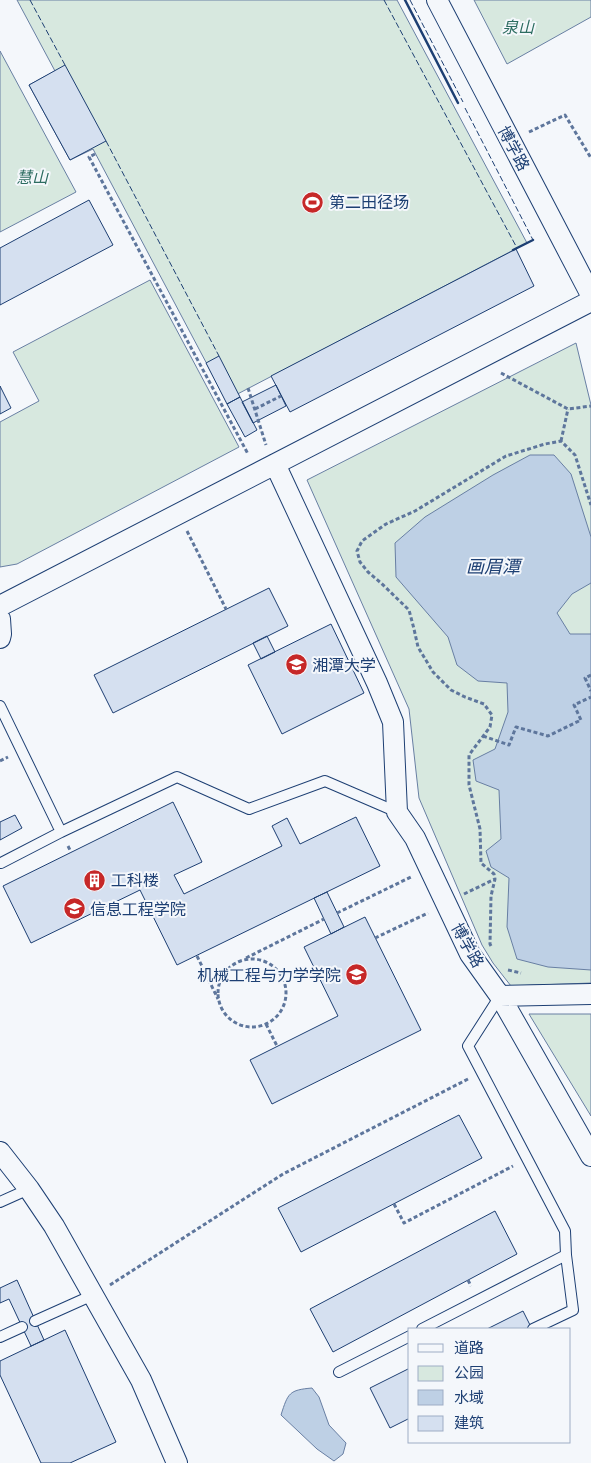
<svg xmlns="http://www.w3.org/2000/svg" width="591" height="1463" font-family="'Libre Baskerville','Noto Sans SC',serif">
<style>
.green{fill:#d7e8df;stroke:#687fa3}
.water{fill:#bed0e5;stroke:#687fa3}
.building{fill:#d5e0f0;stroke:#1d3f73}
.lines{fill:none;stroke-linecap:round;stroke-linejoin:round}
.lane-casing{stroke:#1d3f73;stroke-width:12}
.street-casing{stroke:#1d3f73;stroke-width:22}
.path{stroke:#5e769c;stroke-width:3;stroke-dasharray:4 2.5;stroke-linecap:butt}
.lane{stroke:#f4f7fb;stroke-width:10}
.street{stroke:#f4f7fb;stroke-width:20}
.fence{stroke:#1d3f73;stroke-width:1;stroke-dasharray:6 2.5;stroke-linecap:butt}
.wall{stroke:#1d3f73;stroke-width:2.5}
.labels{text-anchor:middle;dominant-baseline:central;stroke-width:4;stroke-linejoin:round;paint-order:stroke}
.park-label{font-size:16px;font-style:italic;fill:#2c6c60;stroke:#f4f7fb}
.street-label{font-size:16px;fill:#1d3f73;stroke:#f4f7fb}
.poi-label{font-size:16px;fill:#1d3f73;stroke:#f4f7fb;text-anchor:start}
.water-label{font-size:18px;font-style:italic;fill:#1d3f73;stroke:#f4f7fb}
</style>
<rect width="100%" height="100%" fill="#f4f7fb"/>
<path class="green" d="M17 0H397L527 243 226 400 93 149 70 160 29 85 55 71Z
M474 0H591V17L507 64Z
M0 51 76 192 0 232Z
M150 280 239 447 17 564 0 567V422L39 401 13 352Z
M576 343 591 405V983L511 986 493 963 482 945 419 798 409 709 307 480Z
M529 1014H591V1116Z"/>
<path class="water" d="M530 455H554L571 474 591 537V583L572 594 557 613 570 634H591V970L548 967 517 959 507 927 509 878 491 867 486 851 501 839 499 790 476 781 473 760 495 749 508 712 507 683 478 681 457 665 448 637 396 577 395 543 425 517 493 475Z
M312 1388 319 1397 329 1425 346 1443 343 1454 334 1461 317 1449 281 1415C288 1393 289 1390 312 1388Z"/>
<path class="building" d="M65 65 106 141 70 160 29 85Z
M89 200 113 245 0 305V248Z
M516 249 534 286 290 412 271 376Z
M219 356 240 397 227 404 206 363Z
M276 385 286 406 253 423 242 402Z
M0 386 11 408 0 414Z
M240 397 257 430 245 437 227 404Z
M269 588 288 626 113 713 94 675Z
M331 624 364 693 282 734 248 665Z
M267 636 275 652 261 659 253 643Z
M173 802 202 862 174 875 184 894 282 846 272 826 287 818 300 844 356 817 380 866 177 965 140 890 31 943 3 886Z
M15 815 22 828 0 840V822Z
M327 892 344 927 331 934 314 898Z
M365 917 421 1030 272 1104 250 1060 338 1016 304 947Z
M459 1115 482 1158 301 1252 278 1208Z
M495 1211 517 1254 333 1352 310 1309Z
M17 1280 44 1340 31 1346 9 1299 0 1303V1288Z
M523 1311 532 1329H487Z
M65 1330 116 1442 70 1463H41L0 1375V1361Z
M410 1368V1418L390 1428 370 1388Z"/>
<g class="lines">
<defs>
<path id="lane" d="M0 706 61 832
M1 863 61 832 177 777 249 809 325 781 397 812
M500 996 468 1046 565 1231 566 1255 573 1310 533 1329
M0 1202 29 1189
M35 1321 93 1295
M422 1329 566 1255
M0 1337 22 1327
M339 1372 410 1336"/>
<path id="street" d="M437 0 591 295
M275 464 377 683 393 722 397 812 415 838 470 954 500 996 591 994
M0 606 591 301
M0 619 1 634 0 638
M500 996 591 1156
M0 1152 29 1189 54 1226 141 1380 177 1463"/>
</defs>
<use href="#lane" class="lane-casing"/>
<use href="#street" class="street-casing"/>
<path class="path" d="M529 132 565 115 591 158
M95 154 89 157 248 454
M501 373 568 409 591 406
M248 388 266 445
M255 409 281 396
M561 441 568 409
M187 531 226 609
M591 675 585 678 591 691
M483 736 509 745 516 727 548 736 581 720 574 705 591 697
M0 761 8 757
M68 846 71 852
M464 894 495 879
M337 913 411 877
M375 938 428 913
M491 946 490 944 491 896 495 879 494 874 481 863 480 829 469 785V755L490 727 492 715 484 704 465 697 451 690 433 672 418 647 414 629 409 610 381 583 368 572 360 562 357 551 362 541 386 524 415 511 506 456 545 444 561 441 575 455 591 505
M197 956 218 999
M246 958 324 919
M218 993a34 34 0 1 1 68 0a34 34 0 1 1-68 0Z
M508 970 521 973
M266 1024 277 1046
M394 1204 404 1223 513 1166
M468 1280 471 1286
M110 1285 283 1174 468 1079"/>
<use href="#lane" class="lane"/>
<use href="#street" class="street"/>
<path class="fence" d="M30 0 65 65
M384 0 517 248
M410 0 463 102
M465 108 533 240
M106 141 219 356"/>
<path class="wall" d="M405 0 458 103
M513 250 533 240"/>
</g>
<defs>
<symbol id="stadium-disc" viewBox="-11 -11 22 22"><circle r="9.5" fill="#c62828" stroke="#f4f7fb"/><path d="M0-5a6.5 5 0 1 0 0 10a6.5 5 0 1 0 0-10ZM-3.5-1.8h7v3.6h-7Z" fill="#fff"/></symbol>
<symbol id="university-disc" viewBox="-11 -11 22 22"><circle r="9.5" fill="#c62828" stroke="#f4f7fb"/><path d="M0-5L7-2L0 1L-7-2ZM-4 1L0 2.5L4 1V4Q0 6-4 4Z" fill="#fff"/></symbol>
<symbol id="building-disc" viewBox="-11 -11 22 22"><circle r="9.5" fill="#c62828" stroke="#f4f7fb"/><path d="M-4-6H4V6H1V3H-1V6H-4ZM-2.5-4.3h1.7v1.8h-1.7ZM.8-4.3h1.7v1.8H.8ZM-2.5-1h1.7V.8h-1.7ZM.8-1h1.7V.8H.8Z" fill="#fff"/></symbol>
</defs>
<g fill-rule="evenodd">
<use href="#stadium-disc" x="300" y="190" width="25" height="25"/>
<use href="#university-disc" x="284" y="652" width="25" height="25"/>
<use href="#building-disc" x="82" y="868" width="25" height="25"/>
<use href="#university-disc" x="62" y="896" width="25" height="25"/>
<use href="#university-disc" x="344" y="962" width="25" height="25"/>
</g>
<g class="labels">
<g class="park-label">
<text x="518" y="27">泉山</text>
<text x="32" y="177">慧山</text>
</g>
<g class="street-label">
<text transform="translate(514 148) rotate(62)">博学路</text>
<text transform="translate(468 945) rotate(61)">博学路</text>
</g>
<g class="poi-label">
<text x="329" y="202">第二田径场</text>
<text x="312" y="665">湘潭大学</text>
<text x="111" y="880">工科楼</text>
<text x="90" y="909">信息工程学院</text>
<text x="341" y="975" text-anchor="end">机械工程与力学学院</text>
</g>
<g class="water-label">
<text x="493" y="567">画眉潭</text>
</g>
</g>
<rect x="408" y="1328" width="162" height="115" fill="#f4f7fb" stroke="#9eadc5"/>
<rect x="418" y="1344" width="25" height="8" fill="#f4f7fb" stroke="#9eadc5"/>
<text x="454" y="1353" font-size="15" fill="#1d3f73">道路</text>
<rect x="418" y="1366" width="25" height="15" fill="#d7e8df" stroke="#9eadc5"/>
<text x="454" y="1378" font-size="15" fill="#1d3f73">公园</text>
<rect x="418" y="1390" width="25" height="15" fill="#bed0e5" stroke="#9eadc5"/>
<text x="454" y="1403" font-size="15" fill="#1d3f73">水域</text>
<rect x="418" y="1416" width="25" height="15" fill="#d5e0f0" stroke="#9eadc5"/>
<text x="454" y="1428" font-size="15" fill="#1d3f73">建筑</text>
</svg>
